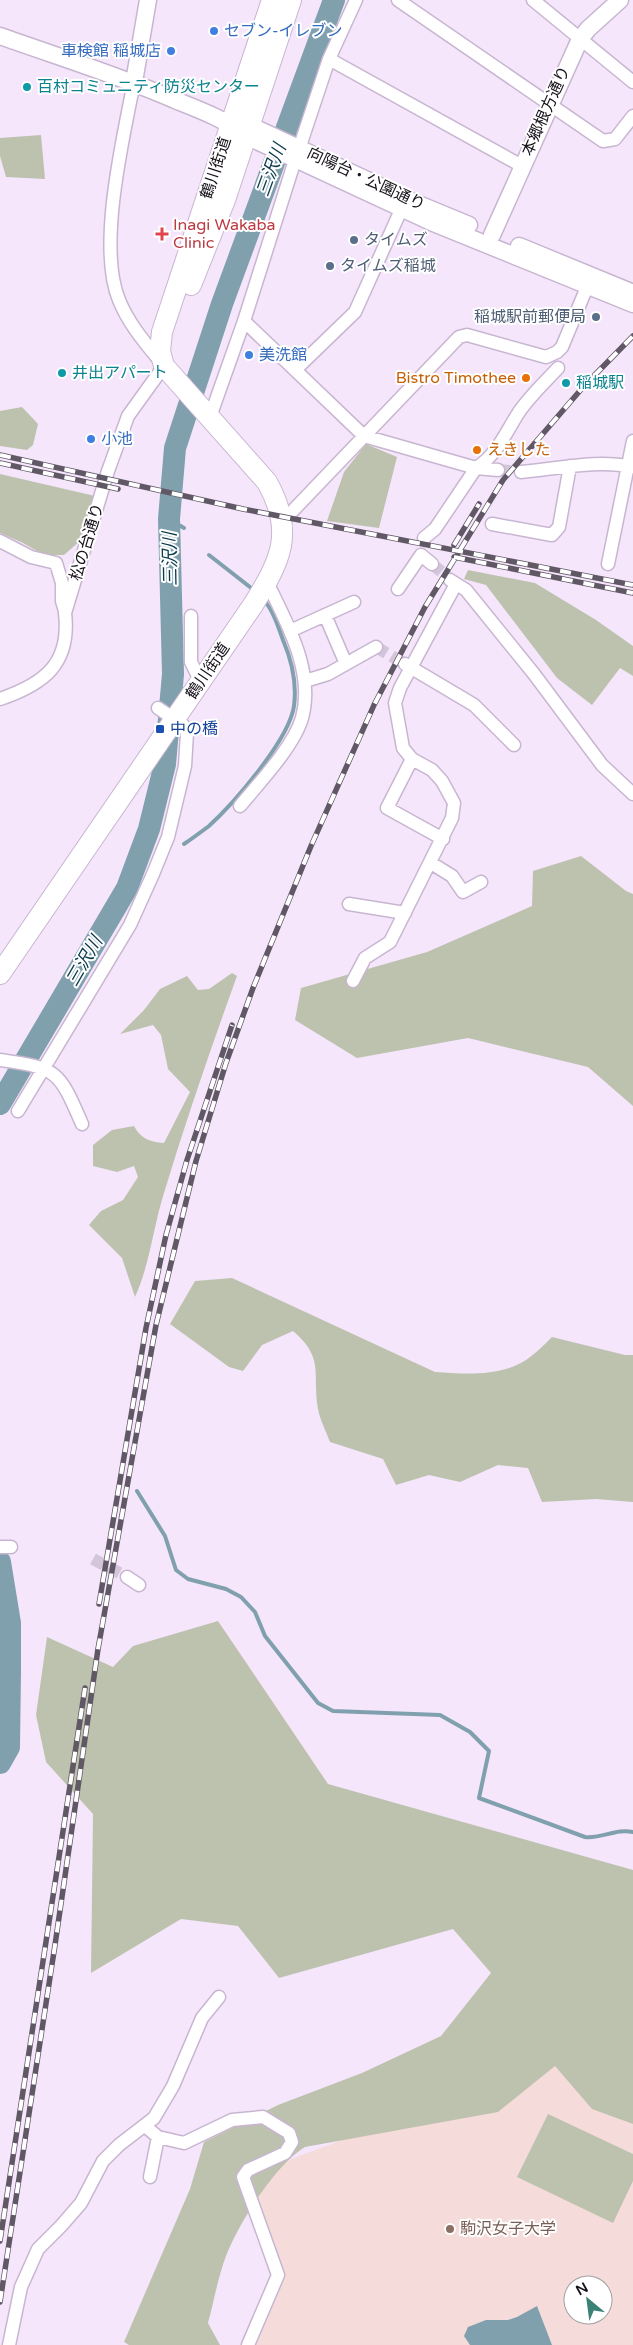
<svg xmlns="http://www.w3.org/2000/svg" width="633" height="2345" font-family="'Varela Round','Noto Sans JP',sans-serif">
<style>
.education{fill:#f6dbdb;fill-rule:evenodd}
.green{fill:#bdc2ae}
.water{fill:#80a0ae}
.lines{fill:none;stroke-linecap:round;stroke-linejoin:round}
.stream{stroke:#80a0ae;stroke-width:4}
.river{stroke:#80a0ae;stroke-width:22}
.minor-tunnel{stroke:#d4c6da;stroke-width:12;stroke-dasharray:12 6;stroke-linecap:butt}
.minor-casing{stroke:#c8b6d1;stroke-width:15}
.tertiary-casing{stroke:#c8b6d1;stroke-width:19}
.primary-casing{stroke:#c8b6d1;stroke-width:22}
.minor{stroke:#fff;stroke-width:12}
.tertiary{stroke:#fff;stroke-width:16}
.primary{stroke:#fff;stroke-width:20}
.rail-casing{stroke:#615865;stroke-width:5.5}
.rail{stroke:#fff;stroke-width:4;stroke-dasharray:11;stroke-linecap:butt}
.shop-dot{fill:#3f7fe0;stroke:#fff;stroke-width:2}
.culture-dot{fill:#0f9aa8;stroke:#fff;stroke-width:2}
.health-dot{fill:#e0444e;stroke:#fff;stroke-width:2}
.service-dot{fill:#5c6f8a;stroke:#fff;stroke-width:2}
.food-dot{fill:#e8710a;stroke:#fff;stroke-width:2}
.transit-dot{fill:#1a4fb4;stroke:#fff;stroke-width:2}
.education-dot{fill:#8d6e63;stroke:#fff;stroke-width:2}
.labels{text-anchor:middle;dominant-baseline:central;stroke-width:4;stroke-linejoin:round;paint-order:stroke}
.shop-label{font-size:16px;fill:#366cbe;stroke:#fff;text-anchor:start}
.culture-label{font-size:16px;fill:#0d838f;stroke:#fff;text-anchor:start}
.street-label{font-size:16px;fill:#17111a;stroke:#fff}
.health-label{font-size:16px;fill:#be3a42;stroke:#fff;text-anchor:start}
.service-label{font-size:16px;fill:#4e5e75;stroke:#fff;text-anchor:start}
.food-label{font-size:16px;fill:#c56008;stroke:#fff;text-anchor:end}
.transit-label{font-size:16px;fill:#164399;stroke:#fff;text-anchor:start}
.education-label{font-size:16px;fill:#785e54;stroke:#fff;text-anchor:start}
.water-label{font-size:18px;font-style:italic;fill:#0b3b4c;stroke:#fff}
</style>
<rect width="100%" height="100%" fill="#f5e6fc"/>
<path class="education" d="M550 2062 633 2114V2345H256L285 2276 247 2181 251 2174ZM573 2285H603V2315H573Z"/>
<path class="green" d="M41 135 45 179 6 177 0 156V138Z
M22 407 38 424 33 445 27 450 0 446V411Z
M366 444 397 457 379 528 327 521 344 472Z
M0 474 95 496 80 541 64 555H44L23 543 0 533Z
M468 570 535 583 596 620 633 646V676L620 668 592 705 557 678 486 585 464 579Z
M581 856 626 891 633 894V1106L588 1067 468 1038 357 1058 295 1020 301 988 427 952 532 906 533 871Z
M232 973 237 976C211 1048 186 1120 164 1193 153 1228 150 1264 135 1297L122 1258 89 1225 101 1211 123 1200 138 1177 134 1166 117 1172 93 1166V1145L112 1130 134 1126C141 1139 150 1142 164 1143L190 1092 168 1069 161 1035 153 1025 120 1034 144 1010 160 989 187 976 198 990 209 989Z
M232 1278 435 1372C464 1374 500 1377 526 1360 535 1354 544 1345 552 1337L625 1355H633V1502L596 1499 542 1502 528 1468 498 1465 460 1482 429 1475 396 1485 383 1459 330 1442C326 1431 320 1420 318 1409 312 1374 325 1358 293 1331L262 1345 243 1371 229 1367 170 1324 195 1281Z
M218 1621 328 1784 633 1870V2124L592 2109 555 2066 498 2112 305 2147C276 2164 238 2224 226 2256 218 2277 214 2301 208 2323L220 2345H129L124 2342 190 2189 204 2142 278 2105 362 2073 441 2036 491 1973 453 1929 279 1978 238 1926 181 1919 91 1973 93 1814 46 1762 36 1715 47 1637 113 1667 133 1646Z
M548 2114 633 2154V2181L613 2223 517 2177Z"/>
<path class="water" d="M537 2306 552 2345H470L464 2336 468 2327 486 2320H508L517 2317Z"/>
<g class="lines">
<path class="stream" d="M169 519 184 528
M209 555 255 591
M184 844C193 838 201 832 209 826 234 803 289 740 294 706 297 683 292 661 283 640 278 626 273 610 263 599
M137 1491 165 1536 176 1570 188 1579 226 1589 241 1597 255 1612 265 1636 318 1703 333 1711 440 1715 470 1732 489 1751 479 1798 585 1837C602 1839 616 1828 633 1832"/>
<path class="river" d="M0 1104 127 888 149 829 165 764 173 674 169 519 175 448 222 304 334 0
M0 1562 10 1623V1672L9 1747 0 1763"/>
<path class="minor-tunnel" d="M498 470 521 472
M432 564 450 579
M376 647 405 664
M93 1559 127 1577"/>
<defs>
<path id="minor" d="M398 0 603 141 615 139 633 116
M533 0 633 82
M329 59 522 166
M299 149 329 59 356 0
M244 321 364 436 476 468 498 470
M295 370 355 312 405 201
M210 417 244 321 295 160
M521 472C558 469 596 459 633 467
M283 521 459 337 467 335 546 357 557 352 562 347 587 287
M492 524 552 535 559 527 570 466
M424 538 435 529 476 468C497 455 506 432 519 412 530 396 545 382 558 368
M0 541 31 557 56 563 62 583V601L65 611
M608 564 633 441
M450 580 466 590 534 674 602 765 633 794
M398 589 421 555 432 564
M325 615 346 664
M191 616V662L201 682
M290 631 354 602
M405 664 474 705 514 745
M305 681 328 674 376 647
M0 699C44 684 71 664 65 613L108 471 128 416 164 366C147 345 129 325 119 300 97 247 123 139 134 82
M412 759 387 808 443 839
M240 806C259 783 294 746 302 718 315 671 286 622 267 582
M431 863 452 876 463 892 481 882
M349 904 405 913
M353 981 365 958 390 942 452 818 454 803 442 781 432 770 412 759 403 748 395 703 400 688 456 584
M0 1060C58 1068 59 1071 82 1124
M18 1111 130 925 153 874 168 837 185 766 187 733 183 725 158 708
M0 1547H11
M127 1577 139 1585
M145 2126 158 2137 184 2143 232 2120 263 2117 289 2133 292 2142 285 2153 248 2170 243 2177 278 2275 248 2345
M150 2177 158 2137
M9 2345 21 2287 38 2249 61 2226 81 2203 103 2161 119 2145 154 2118 173 2086 202 2018 219 1997"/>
<path id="tertiary" d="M0 36C59 57 118 75 175 100 200 110 225 119 246 136L431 222 633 304
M134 82 148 0
M238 124 249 125 382 187
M406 199 469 225
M492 235 580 39 588 29 620 0
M519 246 631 292"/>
<path id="primary" d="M191 285 225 200 291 0
M0 974 253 605C281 560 295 532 267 482L164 366 160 351 162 332 272 0"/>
</defs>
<use href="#minor" class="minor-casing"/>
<use href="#tertiary" class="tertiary-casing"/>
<use href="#primary" class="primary-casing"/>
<use href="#minor" class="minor"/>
<use href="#tertiary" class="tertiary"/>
<use href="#primary" class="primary"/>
<defs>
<path id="rail" d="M0 455 243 509 633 585
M0 463 118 489
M454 545 479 504
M454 557 633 593
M99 1604 146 1328 166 1235 187 1160 232 1025
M0 2241 85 1688
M0 2302 55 1945 98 1649 156 1325 196 1161 226 1063 253 988 311 846 374 705 425 607 503 480 584 386 633 336"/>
</defs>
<use href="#rail" class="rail-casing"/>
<use href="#rail" class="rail"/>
</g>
<g class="shop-dot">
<circle cx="214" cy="31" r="5"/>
<circle cx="171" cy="51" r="5"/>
<circle cx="249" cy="355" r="5"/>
<circle cx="91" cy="439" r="5"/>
</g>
<g class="culture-dot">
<circle cx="27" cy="87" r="5"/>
<circle cx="62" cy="373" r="5"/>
<circle cx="566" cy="383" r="5"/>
</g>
<path class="health-dot" d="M159.5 226.5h5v5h5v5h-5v5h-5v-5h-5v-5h5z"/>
<g class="service-dot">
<circle cx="354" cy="240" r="5"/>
<circle cx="330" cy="266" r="5"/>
<circle cx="596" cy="317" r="5"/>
</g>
<g class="food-dot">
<circle cx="526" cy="378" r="5"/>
<circle cx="477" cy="450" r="5"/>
</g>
<rect class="transit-dot" x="155" y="724" width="10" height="10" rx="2.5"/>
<circle class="education-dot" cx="450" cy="2229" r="5"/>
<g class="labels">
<g class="shop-label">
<text x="224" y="31">セブン-イレブン</text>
<text x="161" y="51" text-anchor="end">車検館 稲城店</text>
<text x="259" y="355">美洗館</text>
<text x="101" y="439">小池</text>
</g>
<g class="culture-label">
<text x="37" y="87">百村コミュニティ防災センター</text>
<text x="72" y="373">井出アパート</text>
<text x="576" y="383">稲城駅</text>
</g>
<g class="street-label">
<text transform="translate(546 111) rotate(-66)">本郷根方通り</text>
<text transform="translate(216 168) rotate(-72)">鶴川街道</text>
<text transform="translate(366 179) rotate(25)">向陽台・公園通り</text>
<text transform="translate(87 542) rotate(-73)">松の台通り</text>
<text transform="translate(208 671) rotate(-56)">鶴川街道</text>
</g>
<g class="health-label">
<text x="173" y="225">Inagi Wakaba<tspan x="173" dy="18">Clinic</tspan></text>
</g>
<g class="service-label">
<text x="364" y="240">タイムズ</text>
<text x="340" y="266">タイムズ稲城</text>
<text x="586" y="317" text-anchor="end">稲城駅前郵便局</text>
</g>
<g class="food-label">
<text x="516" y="378">Bistro Timothee</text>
<text x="487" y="450" text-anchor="start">えきした</text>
</g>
<g class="transit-label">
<text x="170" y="729">中の橋</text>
</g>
<g class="education-label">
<text x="460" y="2229">駒沢女子大学</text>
</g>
<g class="water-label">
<text transform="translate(271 170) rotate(-70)">三沢川</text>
<text transform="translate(170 559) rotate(-91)">三沢川</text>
<text transform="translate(84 961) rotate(-60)">三沢川</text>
</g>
</g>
<g transform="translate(588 2300) rotate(331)"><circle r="24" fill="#ffffff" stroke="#a2a0a3"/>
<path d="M0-4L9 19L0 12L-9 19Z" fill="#3c8176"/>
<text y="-8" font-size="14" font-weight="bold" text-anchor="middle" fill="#17111a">N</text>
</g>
</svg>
